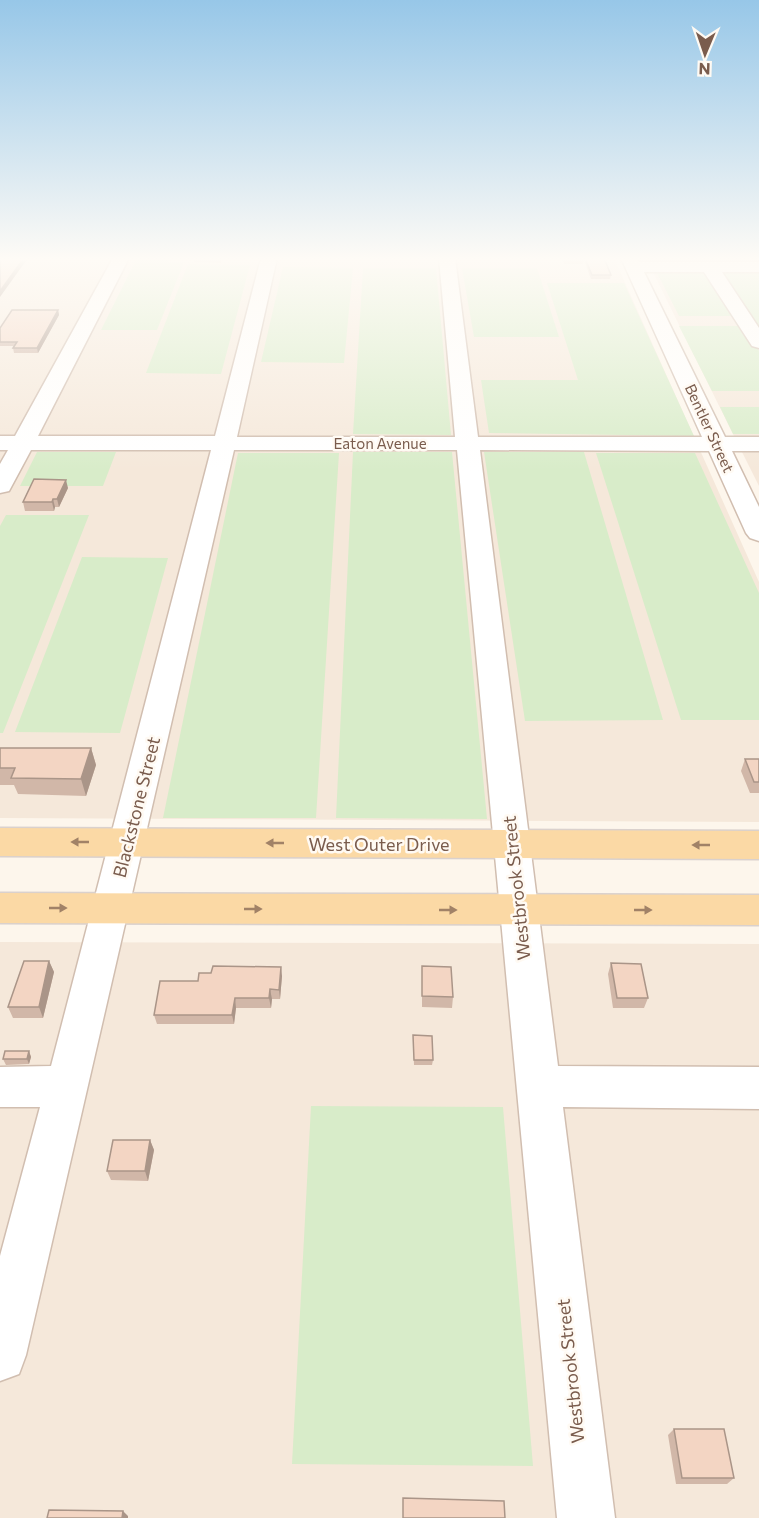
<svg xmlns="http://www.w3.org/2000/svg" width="759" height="1518" font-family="Commissioner,sans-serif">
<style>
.residential{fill:#f5e8da}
.green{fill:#d8ecc9}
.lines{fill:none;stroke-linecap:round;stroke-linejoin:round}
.minor-casing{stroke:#d1beb0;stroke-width:3}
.major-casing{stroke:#dad1cd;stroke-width:3}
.minor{fill:#fff;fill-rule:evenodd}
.major{fill:#fbd9a5;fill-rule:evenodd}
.wall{fill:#d1b7a8}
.shaded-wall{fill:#aa9588}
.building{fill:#f3d5c3;stroke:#aa9588;stroke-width:1.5}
.oneway{fill:#a18267}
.labels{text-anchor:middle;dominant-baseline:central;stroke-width:5;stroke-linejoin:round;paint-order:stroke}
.far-street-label{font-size:15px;fill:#7a5c4d;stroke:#fffaf3}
.street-label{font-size:18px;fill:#7a5c4d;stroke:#fffaf3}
</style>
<rect width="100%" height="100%" fill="#fdf6ec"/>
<path class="residential" d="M0 258H614L759 582V822L0 818Z
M646 258H759V486L733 434Z
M0 942 759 944V1518H0Z"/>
<path class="green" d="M137 258H170L168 262H184L157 330H101Z
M188 264 250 265 221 374 146 373Z
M283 267 353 268 344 363 261 362Z
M363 268H436L451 435 353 434Z
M462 268H537L559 337H474Z
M655 269 759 270V327L752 316H679Z
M547 283H624L694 436 489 433 481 380H578Z
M679 326H744L759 351V391H712Z
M720 407H759V434H733Z
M37 452H116L103 486H20Z
M353 452H452L487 819 336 818Z
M484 452H584L663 720 525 721Z
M238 453H339L316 818H163Z
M596 453H695L759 593V720H681Z
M6 515H89L3 733H0V526Z
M82 557 168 558 120 733 15 732Z
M311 1106 503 1107 533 1466 292 1464Z"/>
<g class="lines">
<defs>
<path id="minor" d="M113 258H129L38 436H215L261 258H277L237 437H455L439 258H455L478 437H702L621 258H637L639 262H759V272H722L759 328V348L752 346 704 272H644L725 437H759V451H732L759 507V541L750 538 746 533 709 451 480 450 558 1066 759 1067V1109L563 1107 615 1518H557L457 450H234L26 1355 19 1374 0 1381V1256L40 1107H0V1067L51 1066 211 450H31L9 491 0 493V464L8 450H0V436H15Z"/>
<path id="major" d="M0 828 759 831V859L0 856Z
M0 893 759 895V925L0 923Z"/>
</defs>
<use href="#minor" class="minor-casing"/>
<use href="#major" class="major-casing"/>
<use href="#minor" class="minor"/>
<use href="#major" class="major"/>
</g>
<path class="wall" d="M193 258H222L221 263 194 262Z
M562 258H604L611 275 610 279H591L584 260 583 264H564Z
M58 310 59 315 38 353H14L13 348 14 346H0V328Z
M68 488 59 507H55L54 511H25L23 502Z
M0 748H91L96 765 86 796 18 794 14 785H0Z
M745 759H759V793H750L741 771Z
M49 961 54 972 43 1018H13L8 1007Z
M611 963 648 998 644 1008H613L608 974Z
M422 966 453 997 452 1008 422 1007Z
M282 976 280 999H272L271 1008H236L234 1024H157L154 1015 198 981Z
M413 1035 433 1060 432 1065H414Z
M29 1051 31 1057 29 1064 6 1065 3 1059Z
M150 1140 154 1150 148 1181 111 1180 107 1171Z
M674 1429 734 1478 727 1484H676L668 1435Z"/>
<path class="shaded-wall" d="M24 258H28L0 297V291Z
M58 310 59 315 38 353 37 348Z
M66 480 68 488 59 507 57 499Z
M53 499 55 507 54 511 52 502Z
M91 748 96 765 86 796 81 779Z
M49 961 54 972 43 1018 39 1007Z
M281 967 282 976 280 999 279 990Z
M270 989 272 999 271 1008 269 998Z
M235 998 236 1008 234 1024 232 1015Z
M29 1051 31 1057 29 1064 27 1059Z
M150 1140 154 1150 148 1181 145 1171Z
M123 1511 128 1516V1518H122Z"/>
<path class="building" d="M0 258H24L0 291Z
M564 258H583L584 260 564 259Z
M585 258H604L611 275H592Z
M12 310H58L37 348H13L17 342H0V328Z
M34 479 66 480 57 499H53L52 502H23Z
M0 748H91L81 779 11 778 15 768H0Z
M745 759H759V782H754Z
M24 961H49L39 1007H8Z
M611 963 641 964 648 998H617Z
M213 966 281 967 279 990 270 989 269 998H235L232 1015H154L160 981H198L199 973H211Z
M422 966 451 967 453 997 422 996Z
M413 1035 432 1036 433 1060H414Z
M5 1051H29L27 1059H3Z
M113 1140H150L145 1171H107Z
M674 1429H724L734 1478H682Z
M403 1498 504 1501 505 1518H403Z
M49 1510 123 1511 122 1518H47Z"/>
<defs><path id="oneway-solid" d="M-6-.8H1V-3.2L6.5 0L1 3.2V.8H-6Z" transform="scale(1.5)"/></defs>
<g class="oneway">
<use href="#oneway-solid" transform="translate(80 842) rotate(-180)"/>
<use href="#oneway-solid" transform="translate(275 843) rotate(-180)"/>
<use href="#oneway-solid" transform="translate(701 845) rotate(180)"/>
<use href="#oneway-solid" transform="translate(58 908)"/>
<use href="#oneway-solid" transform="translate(253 909)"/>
<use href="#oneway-solid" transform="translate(448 910)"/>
<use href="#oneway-solid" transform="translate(643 910)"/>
</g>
<linearGradient id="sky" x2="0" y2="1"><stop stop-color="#97c7e8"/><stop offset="0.55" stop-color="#fefbf6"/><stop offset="1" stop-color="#fefbf6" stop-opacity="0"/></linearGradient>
<rect width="759" height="471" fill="url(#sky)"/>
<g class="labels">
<g class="far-street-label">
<text transform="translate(710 428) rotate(65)">Bentler Street</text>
<text x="380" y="443">Eaton Avenue</text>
</g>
<g class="street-label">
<text transform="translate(136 807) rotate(-76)">Blackstone Street</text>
<text x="379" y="844">West Outer Drive</text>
<text transform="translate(516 888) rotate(-96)">Westbrook Street</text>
<text transform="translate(570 1371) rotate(-96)">Westbrook Street</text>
</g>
</g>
<g transform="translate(705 54) rotate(182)" stroke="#fffaf3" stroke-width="4.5" paint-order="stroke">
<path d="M0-4.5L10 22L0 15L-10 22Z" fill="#7a5c4d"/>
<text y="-9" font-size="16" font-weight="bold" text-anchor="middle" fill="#7a5c4d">N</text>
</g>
</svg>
